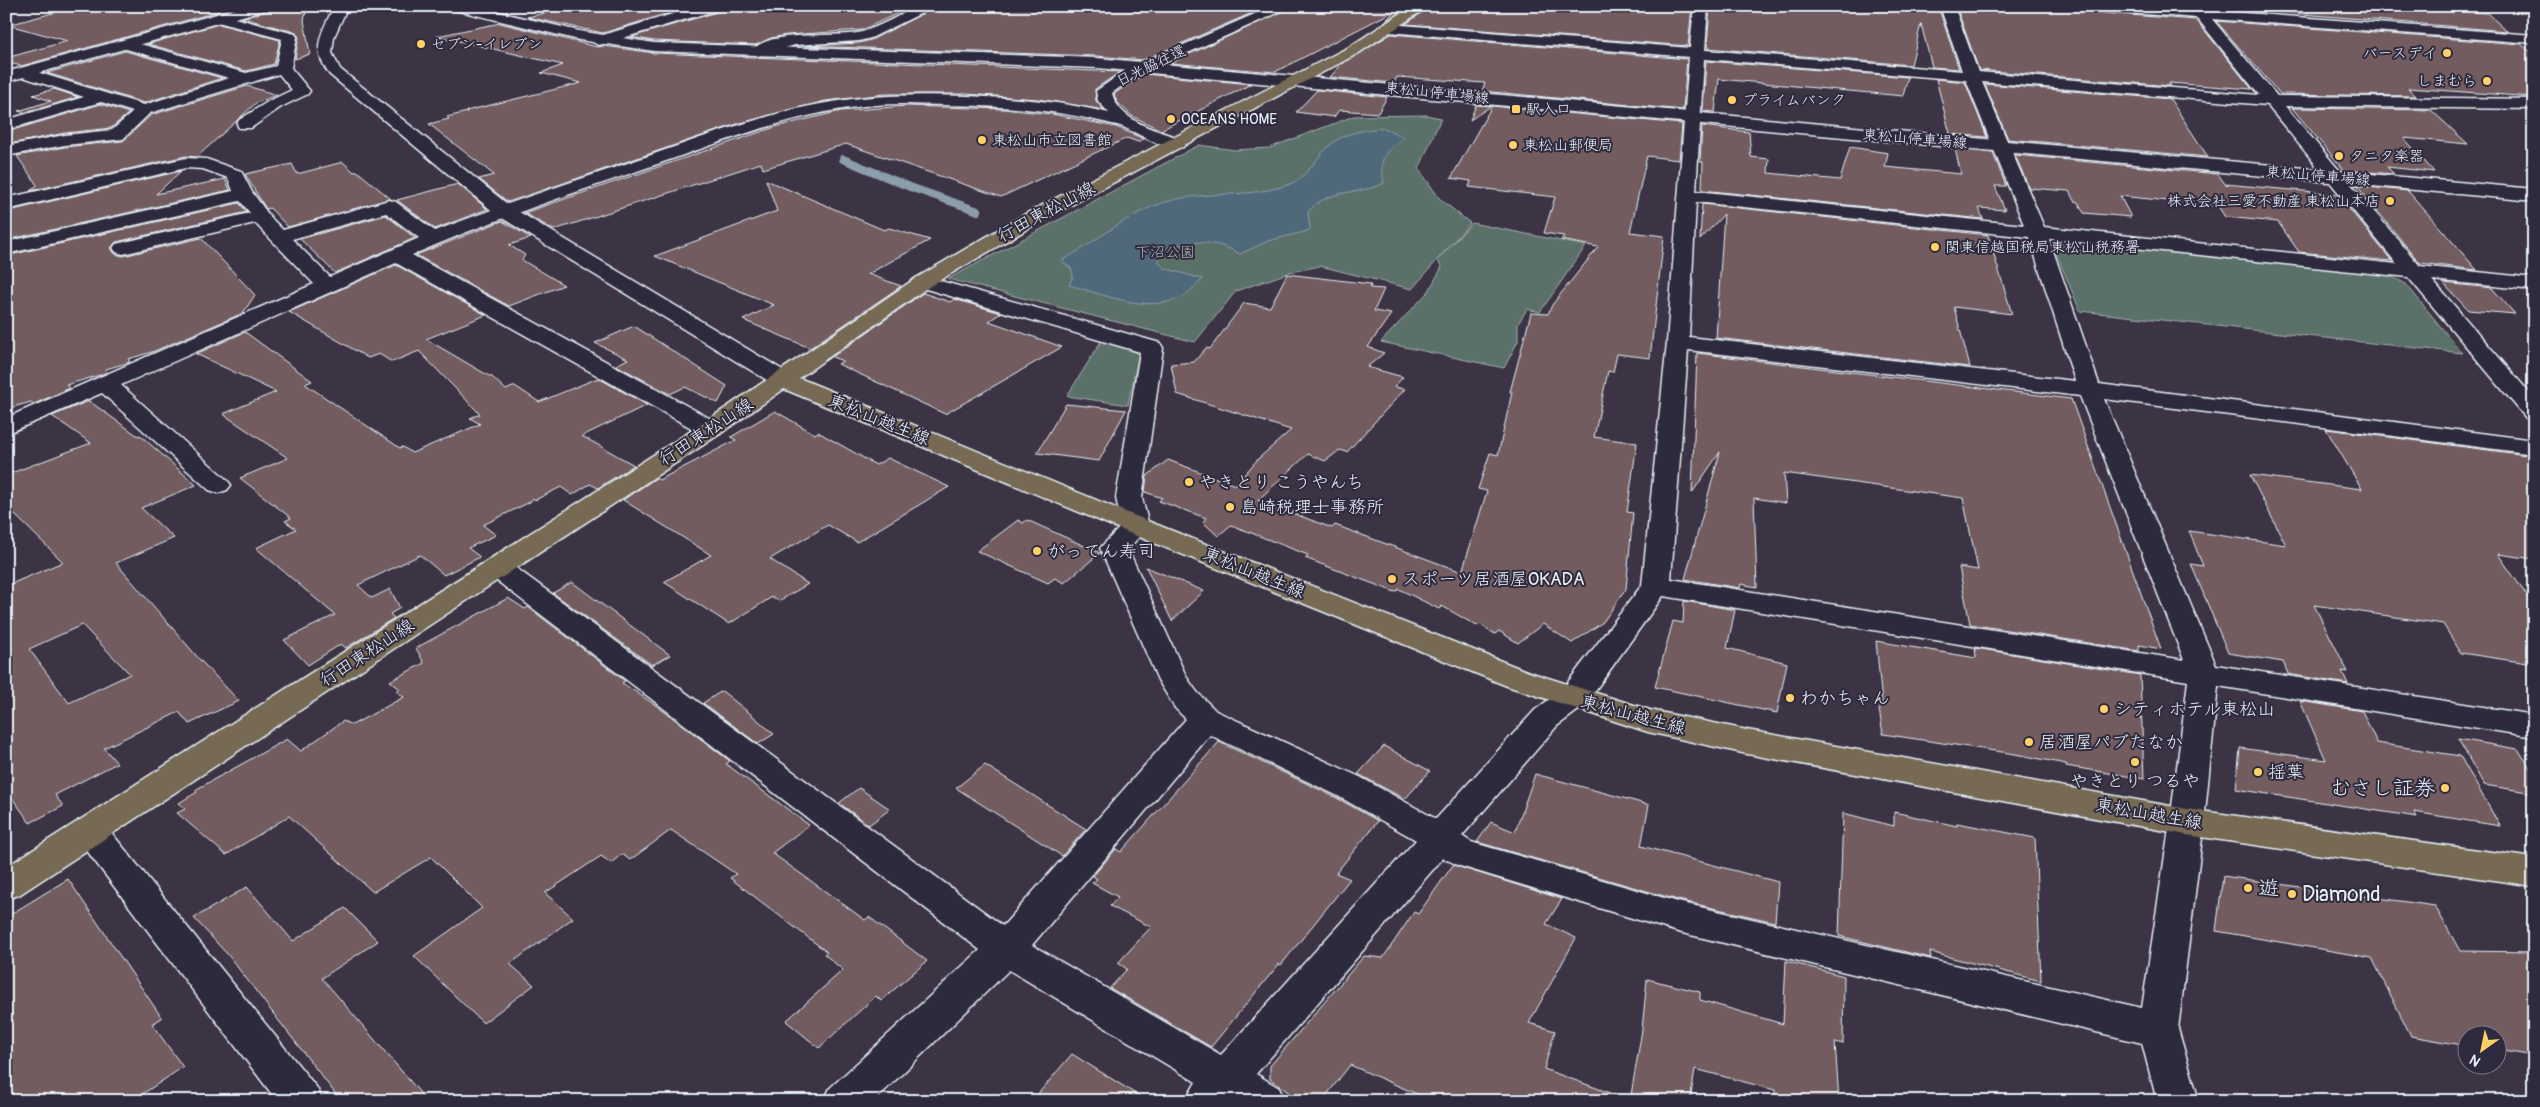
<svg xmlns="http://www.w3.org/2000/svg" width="2540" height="1107" font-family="Pangolin,'Klee One',sans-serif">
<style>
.green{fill:#5b706a;stroke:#a2b0b1}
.water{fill:#4f677a;stroke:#8c9eac}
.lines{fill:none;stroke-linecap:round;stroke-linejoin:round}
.stream{stroke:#8c9eac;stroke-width:8}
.building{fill:#725c61;stroke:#e8f1f8;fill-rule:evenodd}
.street-casing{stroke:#e8f1f8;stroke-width:3}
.secondary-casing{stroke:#e8f1f8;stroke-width:3}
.primary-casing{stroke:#e8f1f8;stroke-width:3}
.street{fill:#2f2a3d;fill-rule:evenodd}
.secondary{fill:#2f2a3d;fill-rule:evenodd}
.primary{fill:#766a54;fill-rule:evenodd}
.poi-dot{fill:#ffd166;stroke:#2f2a3d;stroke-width:2}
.labels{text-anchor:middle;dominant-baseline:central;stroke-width:4;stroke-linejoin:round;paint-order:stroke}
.far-poi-label{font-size:15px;fill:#e8f1f8;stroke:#2f2a3d;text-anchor:start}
.far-street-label{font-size:15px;fill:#e8f1f8;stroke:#2f2a3d}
.far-park-label{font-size:15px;fill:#a9b7b8;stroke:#2f2a3d}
.street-label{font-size:18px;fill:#e8f1f8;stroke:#2f2a3d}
.poi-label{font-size:18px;fill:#e8f1f8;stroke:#2f2a3d;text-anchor:start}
.near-poi-label{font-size:21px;fill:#e8f1f8;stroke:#2f2a3d;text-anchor:start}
</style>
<rect width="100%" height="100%" fill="#3c3444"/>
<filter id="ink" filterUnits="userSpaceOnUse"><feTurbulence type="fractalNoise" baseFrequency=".02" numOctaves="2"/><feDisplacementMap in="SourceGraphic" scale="10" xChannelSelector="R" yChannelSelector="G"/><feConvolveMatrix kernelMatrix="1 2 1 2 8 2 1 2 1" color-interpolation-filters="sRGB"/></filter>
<g filter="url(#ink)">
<path class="green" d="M1426 115 1441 118 1419 169 1440 199 1470 223 1412 289 1320 266 1291 272 1236 291 1195 342 948 279 1199 145 1235 150 1269 148 1354 116Z
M1472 223 1586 246 1540 312 1527 309 1518 324V341L1504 368 1381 342 1428 292 1442 267 1437 260Z
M2061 238 2379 270 2406 284 2462 353 2080 311 2051 240Z
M1102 340 1139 353 1128 405 1067 396Z"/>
<path class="water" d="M1384 128 1404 137C1384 152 1378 158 1384 183 1359 196 1328 187 1308 212L1310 229 1307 231 1268 241 1240 254C1214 239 1184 238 1158 254V261L1164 268 1203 279C1196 285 1189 293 1182 297 1146 314 1104 294 1069 285L1073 276 1071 268 1061 261C1095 243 1129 212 1166 202 1206 190 1250 199 1290 184 1308 177 1316 157 1330 145 1345 132 1365 130 1384 128Z"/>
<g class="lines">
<path class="stream" d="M843 159 910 187 978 211"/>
</g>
<path class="building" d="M79 6H238L21 66 6 62V58L68 41 8 25Z
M271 6H308L304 20 310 54 295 59 299 37 295 32 242 18 268 11Z
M578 6H692L603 33 527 17Z
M724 6H913L862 30 786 35 771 38 756 45 654 41 631 37 721 11Z
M938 6H1268L1143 60 1097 56 805 46 859 43 871 40Z
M1295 6H1408L1384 22 1396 10 1275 72 1170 63Z
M1431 6H1692L1688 46 1406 24Z
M1710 6H1938L1959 69 1932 67 1921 24 1911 65 1707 48Z
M1956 6 2030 9 2028 6H2080L2089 12 2196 20 2252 89 2169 83 2171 86 1979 70Z
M2204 6H2336L2425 12 2419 8 2487 13 2507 31Z
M2216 21 2521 44 2534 55V97L2408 88 2416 96 2280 94Z
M500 23 597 47 604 46 654 53 1120 72 1095 89 1096 101 1104 110 1038 99 966 94H885L825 101 737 124 508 202 479 179 494 175 429 124 449 119 447 117 467 112 466 111 581 83 541 73 563 65 437 36Z
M219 24 280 40 274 64 246 71 148 44Z
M1391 34 1687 59 1683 110 1482 91 1485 83 1397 77 1394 83 1330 77 1343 63Z
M125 51 222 78 144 103 47 73Z
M1706 61 1908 77 1903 96 1719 79 1715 112 1703 111Z
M1144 74 1251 84 1161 130 1132 116 1117 102 1114 94Z
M1936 79 1965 82 1987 137 1950 134Z
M1985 84 2170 99 2208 157 2008 139Z
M247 86 277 95 256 103 197 157 186 156 30 191 37 185 17 156 65 147 123 141 151 115Z
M54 89 78 97 25 113 18 111 51 101 33 95Z
M1317 90 1387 97 1378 113 1339 110 1334 117 1296 112Z
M101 104 129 113 111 128 65 133 9 144 6 139V132Z
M1476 105 1491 106 1470 120Z
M907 106 1004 109 1052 114 1116 127 1144 139 1138 142 1127 138 1001 197 846 144 763 169 761 163 554 230 524 213 775 127 841 111Z
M1492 106 1682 124 1679 160 1647 156 1630 232 1664 236 1650 358 1617 354 1613 372 1608 371 1594 437 1637 443 1627 512 1633 513 1626 589 1603 622 1572 643 1543 624 1518 643 1499 631 1495 634 1479 624 1477 626 1442 606 1439 609 1399 589 1395 592 1305 558 1308 555 1231 525 1218 536 1203 522 1206 518 1159 501 1162 498 1145 492 1147 476 1168 460 1235 485 1259 458 1291 430 1177 394 1171 364 1194 362 1206 348 1210 349 1244 303 1270 307 1287 274 1371 284 1370 288 1384 289 1374 311 1391 314 1368 347 1384 353 1367 367 1403 377 1394 387 1405 389 1347 452 1340 450 1325 461 1308 454 1258 500 1332 528 1335 525 1462 572 1487 491 1478 489 1490 453 1498 455 1512 392H1510L1531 313 1548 314 1552 305 1598 247 1561 240 1564 236 1544 233 1555 197 1469 187 1471 181 1451 178Z
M2292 108 2431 110 2468 144 2404 138 2434 172 2387 167 2394 174 2344 170Z
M1702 126 1749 132 1751 157 1769 159 1768 173 1840 180 1850 147 1888 153 1885 167 1961 174 1955 149 1993 153 2006 186H1995L2005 210 1979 208 1983 219 1702 190 1703 162H1700Z
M2015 155 2218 174 2225 184 2337 194 2392 261 2299 252 2278 222 2225 217 2218 206 2120 196 2131 217 2084 213 2078 202 2074 201 2069 191 2029 188Z
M343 162 354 172 357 171 391 199 288 227 270 208 266 209 245 174 292 164 297 174Z
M181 171 156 194 225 179 230 190 6 240V214L9 211Z
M766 180 884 230 889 228 930 240 868 274 901 286 810 348 743 320 774 305 655 256 777 211Z
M458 184 487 209 435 229 397 200Z
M2357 186 2408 191 2477 270 2420 263Z
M239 203 247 212 116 242 111 248 115 254 123 256 201 238 255 295 243 313 152 352 128 359 130 362 106 369 107 372 100 375 66 385 70 388 34 404 31 402 6 409V256Z
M1702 204 1988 235 2012 314 1954 307 1970 367 1716 338 1724 214 1700 240Z
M386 215 415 238 335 273 300 239Z
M502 221 531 238 509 245 525 255 522 260 564 285 509 306 416 255Z
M396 265 486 315 426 339 489 376H491L506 390 515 386 539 402 598 378 647 405 582 436 634 465 598 488 590 484 572 495 561 487 535 500 533 498 530 502 483 525 496 535 468 548 480 557 444 575 420 555 358 585 372 598 390 589 400 608 390 614 394 618 346 648 341 644 308 665 284 640 335 615 256 548 296 529 285 521 291 518 240 478 288 458 223 414 276 392 196 354 245 332 312 381 305 384 400 448 403 447 412 453 480 424 470 418 480 414 419 351 392 362 379 354 368 358 289 312Z
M2443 283 2492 288 2515 314 2468 310Z
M923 293 950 302 954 299 1001 313 989 321 1062 347 945 414 838 364 843 361 832 357Z
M634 326 727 386 718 403 685 387 670 394 616 365 628 359 595 343Z
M1697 353 2071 399 2161 649 2139 645V651L1970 624 1959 567 1978 570 1963 498 1784 473 1786 503 1754 498 1757 587 1741 584 1740 588 1685 579 1720 452 1692 493Z
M89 401 138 436 140 435 196 485 141 508 174 538 116 563 200 660 239 701 189 724 179 712 104 748 117 763 55 795 63 806 30 823 6 789V586L63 562 6 506V475L91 443 52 416ZM82 625 130 674 69 703 29 649Z
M1066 404 1126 410 1099 461 1037 453Z
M775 411 815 434 818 432 876 465 888 458 949 487 857 542 828 525 770 559 808 584 779 601 772 597 729 624 664 582 711 555 623 500 656 478 659 480 736 440 731 437Z
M2326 429 2534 456V559L2498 554 2534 606V664L2461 653 2443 624 2314 605 2348 672 2342 671 2348 684 2288 674 2283 662 2228 653 2191 564 2203 566 2189 531 2286 545 2250 475 2362 489Z
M1018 520 1023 523 1027 520 1100 553 1064 583 1055 578 1048 583 977 551Z
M1146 567 1204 591 1172 621Z
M572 582 670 655 652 665 553 593Z
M508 598 525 609 528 607 625 681 622 683 657 706 730 761 726 764 809 825 772 853 865 920 869 917 927 961 881 1001 876 996 819 1048 786 1021 843 970 824 954 827 952 730 878 736 874 671 830 630 860 622 854 611 863 601 856 545 893 573 918 510 964 534 985 483 1023 414 956 482 908 431 857 373 892 289 816 226 855 177 813 185 809 179 803 197 792 195 790 287 739 301 751 343 721 352 725 404 697 396 691 400 689 390 681 424 663 416 648Z
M1684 601 1735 610 1727 648 1787 663 1777 713 1655 687 1673 621 1683 623Z
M1876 641 1976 658 1975 648 2140 675 2144 779 2066 766V764L2015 754 1883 734 1878 703H1882Z
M722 691 753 716 774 734 758 744 703 703Z
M2300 701 2362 711 2377 743 2460 756 2500 826 2414 812 2417 817 2236 789 2240 748 2326 760Z
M2458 739 2518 749 2534 774V793L2484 785Z
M1219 742 1335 797 1378 821 1336 873 1350 879 1281 965 1279 964 1211 1047 1110 988 1127 969 1118 963 1151 927 1110 906 1118 897 1092 883 1097 879 1093 876 1116 849 1121 852Z
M1384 746 1430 771 1405 799 1358 774Z
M985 765 1086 829 1062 856 956 788Z
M1535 774 1649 805 1641 846 1778 882 1775 922 1678 900 1477 842 1491 822 1515 832Z
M859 788 890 809 869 825 839 803Z
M1894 812 1957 826V823L2035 838 2041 981 1930 952 1931 958 1839 936 1843 813 1894 826Z
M1453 865 1562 899 1546 924 1576 938 1529 1023 1555 1031 1544 1069 1621 1097V1101H1433L1350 1065 1322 1101H1301L1270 1079V1066L1364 956 1383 958 1414 912 1418 914Z
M2223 876 2435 906 2460 951 2534 952V1056L2498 1050V1034H2468V1046L2411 1036 2372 958 2216 931Z
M68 879 162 1018 152 1024 183 1067 132 1101H6V917Z
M247 887 293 941 345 908 378 941 322 978 427 1101H341L228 955 194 918Z
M1786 961 1844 976 1843 1044 1835 1042 1839 1101H1775V1090L1695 1069 1690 1101H1650L1631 1095 1642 1030 1647 979 1700 992V1000L1783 1024Z
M1072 1054 1147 1101H1032Z"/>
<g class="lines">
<defs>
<path id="street" d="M699 6H722L720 9 603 44 598 45 591 41 593 38Z
M918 6H936L871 38 859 41 795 45 758 56 751 52C767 28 837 39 862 32 881 26 900 15 918 6Z
M1273 6H1293L1136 76 1112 93C1118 121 1159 132 1183 139L1186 143 1183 147C1164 151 1140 134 1123 127 1115 124 1107 123 1099 121 1037 105 972 106 907 104 819 102 728 140 646 168 568 195 489 221 412 255L720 424 723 429 720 434 711 436 702 434 396 263 121 385 227 480 231 485 227 490 218 493 209 490 102 393 6 434V418L314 284 255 223 123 254 116 252 113 248 116 244 250 213 240 201 6 254V242L233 191 228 178 203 169 186 168 6 210V198L186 158 206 159 241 171 252 192 271 218 283 230 389 200 396 202 435 231C499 206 563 185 628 163 686 143 744 121 805 107 859 95 911 94 966 96 1017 98 1059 101 1109 113L1098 101 1096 91 1126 70ZM386 213 419 238 330 277 292 239Z
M1694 6H1708L1705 50 1962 71 1940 6H1954L1978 72 2259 95 2197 18 2089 10 2082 6H2148L2189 9 2187 6H2201L2205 10 2534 35V43L2212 19 2277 96 2534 99V109L2285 106 2420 266 2534 278V290L2432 280 2534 398V420L2526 418 2408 277 2049 239 2099 384 2534 440V454L2104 399 2216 665 2534 715V737L2218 686 2204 822 2178 1029 2199 1101H2157L2142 1043 1678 932 1460 866 1443 858 1256 1074 1279 1088 1285 1101H1185L1196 1082 1009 970 874 1101H824L830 1088 980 950 488 574 484 568 488 562 498 559 508 562 1003 926 1186 719 1175 708 1158 680 1100 548 1122 525 1116 498 1140 352 916 286 913 282 916 278 923 276 930 278 1160 343 1163 348 1142 498 1149 526 1128 549 1187 678 1197 692 1216 711 1360 777 1436 819 1535 710 1562 690 1642 585 1667 342 1689 57 1389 32 1382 28 1389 24 1690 48ZM1704 59 1966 80 2024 225 1696 191ZM1982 82 2267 105 2397 264 2044 227ZM1696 202 2029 237 2075 381 1689 337ZM1688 350 2080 396 2184 660 1671 579ZM1663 596 2188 681 2170 822 2142 1008 1678 902 1471 842 1462 836 1557 726 1584 706ZM1210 735 1336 795 1416 840 1221 1055 1032 945Z
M219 14 295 34 297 37 291 68 310 91 308 94 281 107 251 128H239L237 124 239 120 269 101 292 90 279 74 150 113 123 139 65 145 6 156V146L65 135 112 130 133 112 101 102 6 130V120L84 97 17 75 14 72 17 69H27L144 105 229 78 119 47 117 44 119 41H129L246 73 276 66 282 39 214 21 212 18Z
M90 817 102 821 317 1088 323 1101H277L78 839 73 830 78 821Z"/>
<path id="secondary" d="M246 6H269L267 9 6 82V72Z
M334 6H348L334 37 332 53 340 69 511 207 791 375 795 380 791 385 783 387 775 385 497 215 329 74C310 47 322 33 334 6Z
M449 6H473L579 31 654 43 1097 58 2534 189V201L1097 68 654 51 579 40 451 9Z
M2522 6H2534V14Z"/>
<path id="primary" d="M1412 6H1429L1359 53 1041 221 930 286 799 378 1145 520 1529 672 1650 710 1747 730 2187 809 2534 858V886L2187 835 1747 754 1648 732 1507 686 1127 532 784 389 720 434 19 895 6 899V867L702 424 916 278 1027 213 1349 47Z"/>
</defs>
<use href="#street" class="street-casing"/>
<use href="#secondary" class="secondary-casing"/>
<use href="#primary" class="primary-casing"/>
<use href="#street" class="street"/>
<use href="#secondary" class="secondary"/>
<use href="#primary" class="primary"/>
</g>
</g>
<g class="poi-dot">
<circle cx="421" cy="44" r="5"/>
<circle cx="2447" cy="53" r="5"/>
<circle cx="2487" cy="81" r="5"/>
<circle cx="1732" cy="100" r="5"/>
<rect x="1511" y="104" width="10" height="10" rx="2.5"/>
<circle cx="1171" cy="119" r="5"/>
<circle cx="982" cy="140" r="5"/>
<circle cx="1513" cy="145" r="5"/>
<circle cx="2339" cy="156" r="5"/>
<circle cx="2390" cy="201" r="5"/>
<circle cx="1935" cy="247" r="5"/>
<circle cx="1189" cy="482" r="5"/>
<circle cx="1230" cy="507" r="5"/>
<circle cx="1037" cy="551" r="5"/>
<circle cx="1392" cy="579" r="5"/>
<circle cx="1790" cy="698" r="5"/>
<circle cx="2104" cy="709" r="5"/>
<circle cx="2029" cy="742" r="5"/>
<circle cx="2135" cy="762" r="5"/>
<circle cx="2258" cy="772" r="5"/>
<circle cx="2445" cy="788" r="5"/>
<circle cx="2248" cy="888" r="5"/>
<circle cx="2292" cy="894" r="5"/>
</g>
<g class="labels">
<g class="far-poi-label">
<text x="431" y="44">セブン-イレブン</text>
<text x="2437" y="53" text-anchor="end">バースデイ</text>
<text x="2477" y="81" text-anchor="end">しまむら</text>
<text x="1742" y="100">プライムバンク</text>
<text x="1526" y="109">駅入口</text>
<text x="1181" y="119">OCEANS HOME</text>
<text x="992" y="140">東松山市立図書館</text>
<text x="1523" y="145">東松山郵便局</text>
<text x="2349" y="156">タニタ楽器</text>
<text x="2380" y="201" text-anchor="end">株式会社三愛不動産 東松山本店</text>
<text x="1945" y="247">関東信越国税局東松山税務署</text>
</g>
<g class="far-street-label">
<text transform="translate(1151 66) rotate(-26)">日光脇往還</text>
<text transform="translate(1437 93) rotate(6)">東松山停車場線</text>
<text transform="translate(1915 139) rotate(5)">東松山停車場線</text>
<text transform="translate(2318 176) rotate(5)">東松山停車場線</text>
</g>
<g class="far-park-label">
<text x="1165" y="252">下沼公園</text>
</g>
<g class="street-label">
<text transform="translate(1046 212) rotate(-28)">行田東松山線</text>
<text transform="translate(879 420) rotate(22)">東松山越生線</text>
<text transform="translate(706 432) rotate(-33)">行田東松山線</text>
<text transform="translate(1254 573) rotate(22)">東松山越生線</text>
<text transform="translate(367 653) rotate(-33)">行田東松山線</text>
<text transform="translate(1633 715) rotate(15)">東松山越生線</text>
<text transform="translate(2149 814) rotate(10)">東松山越生線</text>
</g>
<g class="poi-label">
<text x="1199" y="482">やきとり こうやんち</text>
<text x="1240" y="507">島崎税理士事務所</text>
<text x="1047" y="551">がってん寿司</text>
<text x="1402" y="579">スポーツ居酒屋OKADA</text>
<text x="1800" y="698">わかちゃん</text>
<text x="2114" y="709">シティホテル東松山</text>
<text x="2039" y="742">居酒屋パブたなか</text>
<text x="2268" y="772">揺葉</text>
<text x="2135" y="781" text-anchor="middle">やきとり つるや</text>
</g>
<g class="near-poi-label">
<text x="2435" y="788" text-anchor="end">むさし証券</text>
<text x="2258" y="888">遊</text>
<text x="2302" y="894">Diamond</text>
</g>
</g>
<rect width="2540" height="1107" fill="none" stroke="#2f2a3d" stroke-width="25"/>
<rect x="12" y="12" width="2515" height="1082" fill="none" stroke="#e8f1f8" stroke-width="2" filter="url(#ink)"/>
<g transform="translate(2482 1050) rotate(213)"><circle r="24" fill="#2f2a3d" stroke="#797a88"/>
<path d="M0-4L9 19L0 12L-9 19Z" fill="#ffd166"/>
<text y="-8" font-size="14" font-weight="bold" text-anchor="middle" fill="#e8f1f8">N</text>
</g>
</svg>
